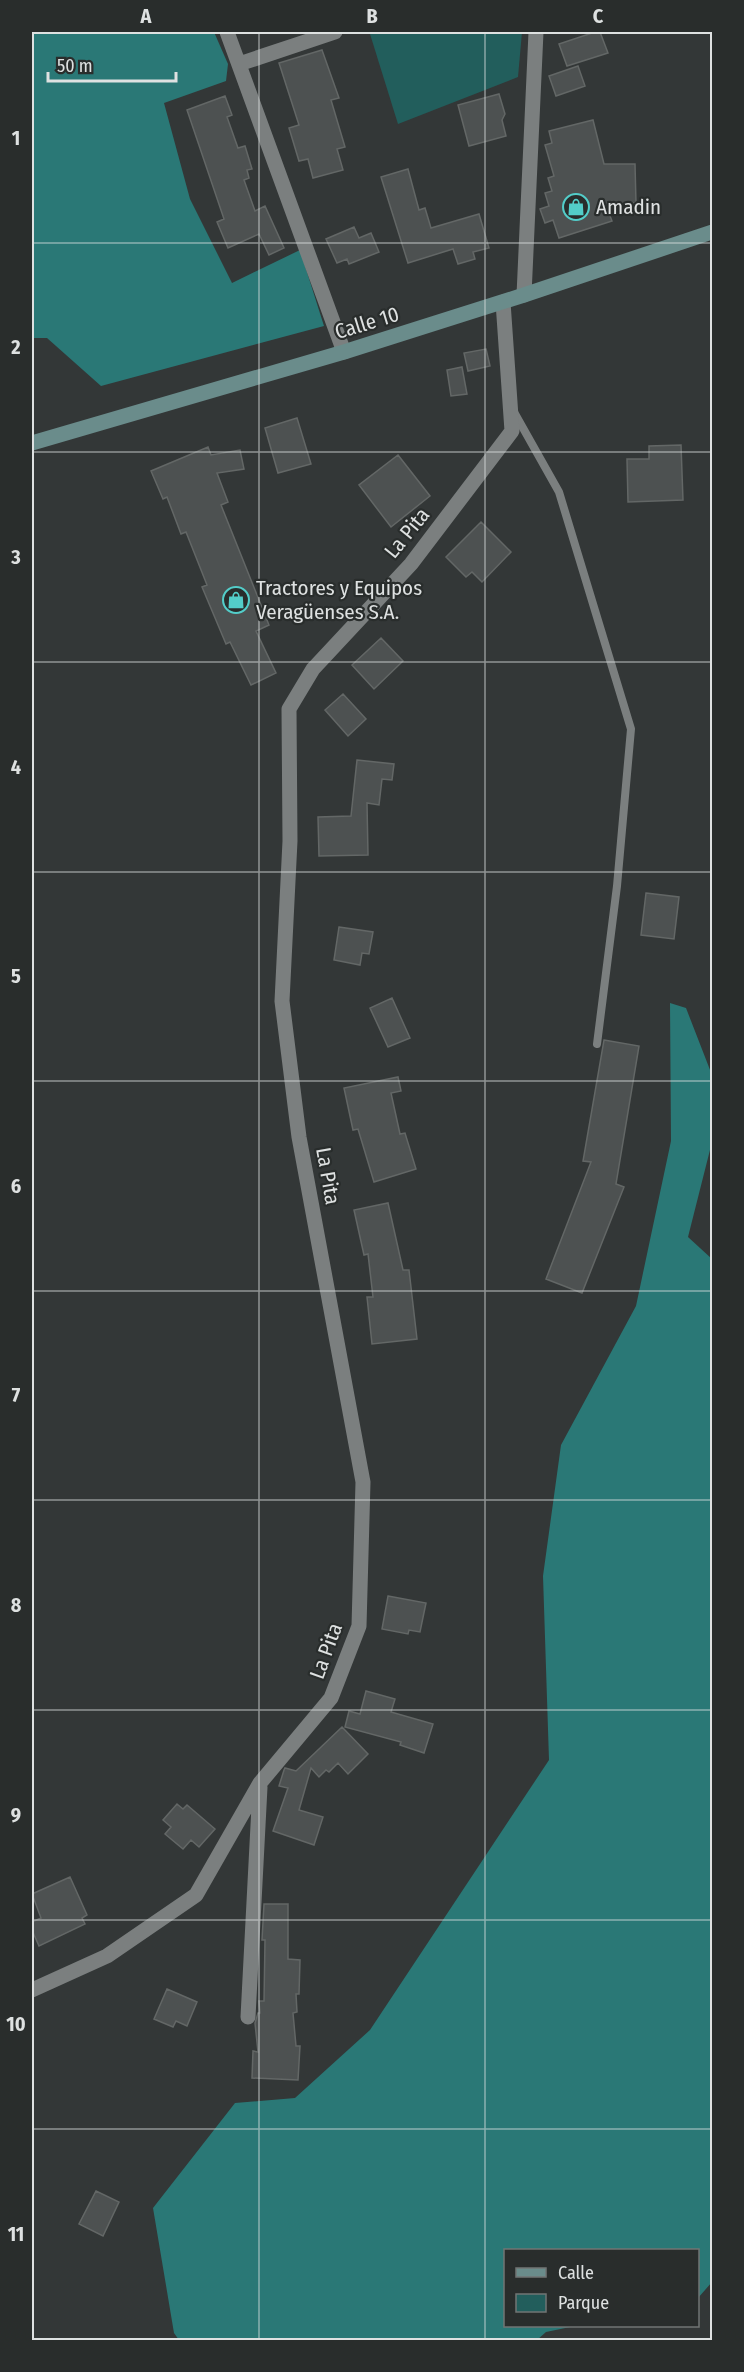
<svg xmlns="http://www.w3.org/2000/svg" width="744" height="2372" font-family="'Fira Sans Condensed',sans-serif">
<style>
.green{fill:#225e5c}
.forest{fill:#2a7876}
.building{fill:#4d5151;stroke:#636766;stroke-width:1.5}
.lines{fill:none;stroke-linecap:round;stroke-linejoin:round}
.service{stroke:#7b7f7f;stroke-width:8}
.minor{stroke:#7b7f7f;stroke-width:15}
.secondary{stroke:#6a8c8b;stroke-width:15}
.grid{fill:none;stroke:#dee1e1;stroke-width:1.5;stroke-opacity:0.55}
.labels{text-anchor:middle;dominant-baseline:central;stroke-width:4.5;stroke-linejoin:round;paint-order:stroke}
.poi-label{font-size:21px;fill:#dee1e1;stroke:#292d2c;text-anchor:start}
.street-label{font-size:21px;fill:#dee1e1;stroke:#292d2c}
.neatline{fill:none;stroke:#dee1e1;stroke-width:2}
.grid-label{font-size:20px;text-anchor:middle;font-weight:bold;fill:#dee1e1}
</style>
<rect width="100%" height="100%" fill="#333737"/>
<path class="green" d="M378 32H522L518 77 398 124 370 34Z"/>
<path class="forest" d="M32 32H214L228 64 226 81 164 103 190 199 232 283 300 250 324 326 101 386 47 338H32Z
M670 1003 686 1008 712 1075V1142L688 1237 712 1259V2282L698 2298V2250H506V2326H575L546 2332 537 2340H179L174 2333 153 2208 235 2103 295 2098 370 2030 549 1760 543 1576 561 1445 636 1306 671 1141Z"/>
<path class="building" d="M595 32H600L608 53 567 66 559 44Z
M322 50 339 98 331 100 345 147 337 149 343 170 313 178 308 159 299 161 289 128 299 125 279 63Z
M578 66 585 86 556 96 549 76Z
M499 94 505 114 502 120 506 136 469 146 458 105Z
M225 96 232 115 227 117 238 148 245 146 252 169 247 170 249 178 244 180 255 211 265 206 284 248 269 255 259 234 228 248 217 222 224 219 187 110Z
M593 120 604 164H635L636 203H605L612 221 559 238 553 220 545 223 540 209 549 206 545 193 552 191 548 178 554 176 545 145 552 143 549 131Z
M408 169 419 210 425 208 431 228 479 214 489 248 473 252 475 259 458 264 453 249 408 263 381 177Z
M354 227 359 238 371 233 379 252 349 264 347 259 337 263 326 239Z
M486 349 490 366 468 371 464 353Z
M462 367 467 394 451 396 447 370Z
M297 418 311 464 278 473 265 428Z
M681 445 683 500 628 502 627 459H649V446Z
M208 447 211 455 240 450 244 469 217 473 228 502 221 505 269 625 256 631 276 673 251 685 230 642 226 644 202 587 207 585 186 532 181 534 167 497 163 499 151 471Z
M398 455 430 496 391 527 359 485Z
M481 522 511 552 482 582 472 572 466 577 446 557Z
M381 638 403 661 374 689 352 665Z
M343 694 366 719 348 736 325 710Z
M357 760 394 764 392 780 382 779 379 805 367 803 368 855 319 856 318 817 351 816Z
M646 893 679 897 674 939 641 935Z
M339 927 373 932 369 954 362 953 360 965 334 960Z
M392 998 410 1038 388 1047 370 1008Z
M604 1040 639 1046 616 1184 624 1187 582 1293 546 1279 591 1162 583 1161Z
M398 1077 401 1091 391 1093 400 1134 405 1133 416 1169 374 1182 358 1129 353 1130 344 1088Z
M388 1203 403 1270H409L417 1339 372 1344 367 1297H373L368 1254 364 1255 354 1210Z
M388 1596 426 1603 420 1632 409 1630 408 1634 382 1629Z
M366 1691 395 1699 391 1712 433 1724 424 1753 400 1745 401 1742 345 1727 349 1711 360 1714Z
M342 1727 368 1754 348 1774 338 1763 329 1772 326 1770 319 1777 311 1768 299 1810 323 1817 314 1845 273 1831 288 1788 279 1786 284 1770 285 1768 296 1771Z
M177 1804 183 1809 187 1805 215 1829 199 1847 191 1840 183 1849 165 1834 171 1827 163 1820Z
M70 1877 87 1915 82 1918 85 1924 39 1946 32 1930V1922L41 1918 32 1894Z
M264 1904H288V1959L300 1960 299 1994H296L297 2012 293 2013 296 2046H300L298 2080 252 2078 253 2051 258 2052 255 2023 258 2013H260L259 2001H264L265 1940H262Z
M167 1989 197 2002 187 2026 176 2021 173 2027 154 2019Z
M96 2191 119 2202 103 2236 79 2224Z"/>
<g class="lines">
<path class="service" d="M514 412 559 492 631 729 617 886 597 1044"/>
<path class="minor" d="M227 32 344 352
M239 64 335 32
M524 295 536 32
M32 1990 107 1956 196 1895 260 1783 331 1698 359 1626 363 1482 299 1137 282 1001 290 841 289 709 313 669 411 564 512 431 503 302
M248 2017 260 1787"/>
<path class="secondary" d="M32 443 344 352 524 295 712 232"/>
</g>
<path class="grid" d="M259 32V2340M485 32V2340M32 243H712M32 452H712M32 662H712M32 872H712M32 1081H712M32 1291H712M32 1500H712M32 1710H712M32 1920H712M32 2129H712"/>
<defs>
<symbol id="shop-ring" viewBox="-11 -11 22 22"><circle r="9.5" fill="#292d2c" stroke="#53cdc9" stroke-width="1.5"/><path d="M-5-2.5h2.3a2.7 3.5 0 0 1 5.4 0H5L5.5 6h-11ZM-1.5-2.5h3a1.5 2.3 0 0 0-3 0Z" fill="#53cdc9"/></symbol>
</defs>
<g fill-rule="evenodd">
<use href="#shop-ring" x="561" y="192" width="30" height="30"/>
<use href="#shop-ring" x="221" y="585" width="30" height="30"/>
</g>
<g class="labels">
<g class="poi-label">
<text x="596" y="207">Amadin</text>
<text x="256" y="588">Tractores y Equipos<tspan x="256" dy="24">Veragüenses S.A.</tspan></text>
</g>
<g class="street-label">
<text transform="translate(367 323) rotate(-17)">Calle 10</text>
<text transform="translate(407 533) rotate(-51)">La Pita</text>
<text transform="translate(328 1176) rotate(80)">La Pita</text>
<text transform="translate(326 1651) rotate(-70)">La Pita</text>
</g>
</g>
<rect width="744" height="2372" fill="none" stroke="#292d2c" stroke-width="66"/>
<rect x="504" y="2249" width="195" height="78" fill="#292d2c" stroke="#717574" stroke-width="1.5"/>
<rect x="516" y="2268" width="30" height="9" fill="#6a8c8b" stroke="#717574" stroke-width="1.5"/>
<text x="558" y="2279" font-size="18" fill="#dee1e1">Calle</text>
<rect x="516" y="2294" width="30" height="18" fill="#225e5c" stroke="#717574" stroke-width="1.5"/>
<text x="558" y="2309" font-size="18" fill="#dee1e1">Parque</text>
<path d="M48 72v9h128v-9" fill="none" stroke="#dee1e1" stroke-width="3"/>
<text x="57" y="72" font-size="18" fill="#dee1e1" stroke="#292d2c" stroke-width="4.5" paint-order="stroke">50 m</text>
<rect x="33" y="33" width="678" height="2306" class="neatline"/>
<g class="grid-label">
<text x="146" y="23">A</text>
<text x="372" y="23">B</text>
<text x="598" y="23">C</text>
<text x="16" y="145">1</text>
<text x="16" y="354">2</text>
<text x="16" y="564">3</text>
<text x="16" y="774">4</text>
<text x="16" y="983">5</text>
<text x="16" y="1193">6</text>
<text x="16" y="1402">7</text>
<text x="16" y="1612">8</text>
<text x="16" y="1822">9</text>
<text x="16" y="2031">10</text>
<text x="16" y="2241">11</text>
</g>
</svg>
